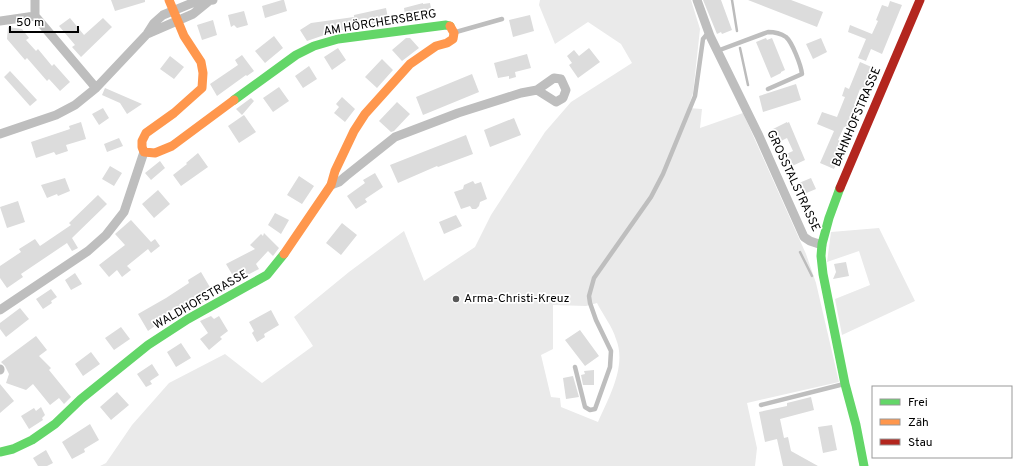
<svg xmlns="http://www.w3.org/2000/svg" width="1020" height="466" font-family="Overpass,sans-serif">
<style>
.green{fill:#eaeaea;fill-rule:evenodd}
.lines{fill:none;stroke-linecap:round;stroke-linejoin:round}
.stream{stroke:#bcbcbc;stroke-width:2.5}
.building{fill:#dcdcdc}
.lane{stroke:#bebebe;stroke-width:4.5}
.street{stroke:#bebebe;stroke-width:9}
.fast{stroke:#63d668;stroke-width:9}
.slow{stroke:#ff974d;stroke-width:9}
.jam{stroke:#b3261e;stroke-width:9}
.poi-dot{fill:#595959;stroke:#fff;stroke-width:1.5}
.labels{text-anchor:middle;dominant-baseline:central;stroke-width:3.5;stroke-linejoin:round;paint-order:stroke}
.street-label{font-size:12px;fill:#000;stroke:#fff}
.poi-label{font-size:12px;fill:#000;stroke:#fff;text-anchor:start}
</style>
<rect width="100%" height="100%" fill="#fff"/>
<path class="green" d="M540 0H691L700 29 693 93 688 108 702 109 700 128 743 113 806 254 816 283 839 382 747 403 757 448 755 466H100L106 463 132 425 169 383 225 354 262 383 313 346 294 317 349 272 404 231 424 281 475 247 491 215 545 132 571 102 632 63 621 44 588 22 555 44 539 5ZM597 303C603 315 612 326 616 339 627 366 609 397 598 422L561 407 560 398 551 397 541 355 553 349V305L586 306Z
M879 228 915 301 842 335 835 299 870 285 859 251 827 262 831 232Z"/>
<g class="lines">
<path class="stream" d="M732 0 737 31
M740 48 748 85
M800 252 812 276"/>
</g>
<path class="building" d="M111 0H145V2L115 11Z
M282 0H284L287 11 265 18 262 6Z
M703 0H721L732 30 722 34 721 32 717 34Z
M748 0H791L823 12 817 27Z
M890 1 902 5 882 54 871 49 866 61 858 58 866 39 848 32 850 25 872 34 878 21 876 20 882 5 888 7Z
M423 3V4L430 3 433 18 406 22 404 8Z
M386 8 389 23 336 31 307 41 300 30 311 23 354 17V15Z
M244 11 248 25 237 28 234 25 231 27 228 15Z
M530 15 534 31 513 37 509 20Z
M70 18 84 35 103 18 112 27 81 57 72 47 75 45 59 26Z
M213 20 217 35 202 40 197 25Z
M8 27 22 29 29 38 26 40 36 51 38 49 52 66 54 64 70 82 60 91 49 79 47 81 27 58 25 60 7 39Z
M274 36 283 48 265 63 255 51Z
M406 38H410L419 48 402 61 392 50Z
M766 38 767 40 772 38 785 70 781 72V73L771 78 756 42Z
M821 38 827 52 813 59 806 44Z
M338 48 346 60 332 70 324 57Z
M589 48 600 62 578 78 569 65 572 63 567 56 574 50 579 56Z
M527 54 531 68 515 72 516 77 509 79V76L498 78 494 63Z
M242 55 254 71 247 76 246 75 217 96 210 84 238 65 235 60Z
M170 56 184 67 174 79 160 69Z
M382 59 393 70 377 88 365 77Z
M860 62 876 69 866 92 860 89 854 105 860 107 850 129 844 127 838 140 846 143 834 169 820 163 834 131 817 124 822 112 837 117 845 97 842 96 845 87 849 89Z
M309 66 317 79 303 88 295 76Z
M10 71 37 100 30 106 4 77Z
M472 74 479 92 423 115 416 97Z
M796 84 801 100 763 112 759 96Z
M279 87 289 101 273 112 263 98Z
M105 88 142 104 127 114 120 103 102 95Z
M342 97 355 109 345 122 334 113 339 107 336 104Z
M251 98 254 101 242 115 236 109Z
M397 102 410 114 394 131 391 132 379 121Z
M103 108 109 118 99 125 92 114Z
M244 115 256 132 239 143 228 126Z
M514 118 521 135 490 147 484 130Z
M81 122 86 139 66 145 68 151 56 155 54 152 36 158 31 142 70 129 69 126Z
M787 122V123L789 122 805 160 790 167 784 155 793 151 787 138 779 142 773 129Z
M466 135 473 154 438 167 437 166 398 183 390 165Z
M119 138 123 146 107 152 104 144Z
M198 153 208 167 181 186 173 175 187 164 186 163Z
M160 161 165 168 151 180 145 173Z
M110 166 122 173 114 186 102 179Z
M375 173 383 187 365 199 367 202 356 209 347 196 365 183 363 180Z
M299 176 314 186 302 204 287 195Z
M65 178 70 191 58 196 57 194 47 198 41 185Z
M811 178 816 189 804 194 799 183Z
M473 181 475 184 481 182 487 199 480 202 479 206 476 209H472L470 206 461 209 454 192 463 189 464 185Z
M158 190 170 204 154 218 142 204Z
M98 195 107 204 72 238 78 248 72 251 67 243 21 274 23 277 7 288 0 278V266L21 252 19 249 35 239 40 246 71 225 69 223Z
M18 201 25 222 7 228 0 207Z
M275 213 289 220 281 234 268 225Z
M456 215 462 226 444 234 439 222Z
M131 220 151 242 155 239 160 246 151 253 148 249 127 266 131 270 122 277 117 270 109 277 99 265 125 245 115 234Z
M342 223 357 235 341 255 326 243Z
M264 233 279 248 273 256 268 251 256 264 259 269 236 281 226 264 255 249 250 245 261 234 263 236Z
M846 262 849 276 833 279 836 272 834 264Z
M201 272 211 289 205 293 209 299 201 303 198 297 175 312 173 309 161 317 162 320 158 322 159 323 148 331 138 314 166 298 189 283 188 280Z
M75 273 82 284 71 290 65 280Z
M232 277 236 284 221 292 217 285Z
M51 289 57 297 51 301 52 303 43 309 36 299Z
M20 308 29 319 6 337 0 329V323Z
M271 310 279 325 264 334 265 337 257 342 252 333 254 331 249 322Z
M211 316 214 319 219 316 228 331 220 337 222 339 209 350 200 339 208 333 200 321Z
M121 327 130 339 114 350 105 338Z
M580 330 599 356 585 366 565 340Z
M36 336 47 350 39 356 51 368 49 370 71 397 64 404 59 398 50 405 33 384 26 390 6 383 9 374 5 366 1 362Z
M181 343 191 358 176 367 167 352Z
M91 352 100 364 83 376 75 364Z
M152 364 159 375 150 381 152 384 146 387 137 374Z
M594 370V385H583L581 375 585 374 584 371Z
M573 376 579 397 566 399 563 378Z
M0 384 14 401 0 413Z
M117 392 129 405 111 420 100 407Z
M811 397 814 410 780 419 784 438 788 437 791 451 818 466H783L777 439 765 442 759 412 787 406V403Z
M41 407 45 415 42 418 43 420 29 429 21 416 34 408 36 411Z
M90 424 99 440 84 449 85 452 72 459 62 442Z
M832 425 837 450 823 453 818 427Z
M46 450 53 463 47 466H38L33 458Z"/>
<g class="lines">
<path class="lane" d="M456 32 502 19
M717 51 768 32C774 32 780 33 786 37 792 42 801 65 802 74L768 89
M575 367 585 407 590 410 595 409 610 367 611 351 596 320 590 303 589 296 594 278 651 197 663 174 695 96 703 39 708 33
M761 405 844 384"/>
<path class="street" d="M35 0V16
M697 0 710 36 759 136 804 237 810 241 822 245
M35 16 96 88
M0 21 35 16
M147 34 193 14 209 1
M0 134 56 115 75 105 96 88 147 34 154 23 163 15 192 3 213 0
M331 185 339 182 346 176 395 137 458 113 521 93 537 90 554 78 561 79 566 90 563 98 556 102 537 90
M0 310 88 251 106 235 124 212 144 152
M0 370V369"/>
<path class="fast" d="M234 100 296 55 314 46 338 39 446 25 450 26
M840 188 829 218 822 244 821 256 823 274 845 384 856 425 864 466
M0 452 13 449 32 440 55 424 81 399 148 345 188 319 267 275 284 254"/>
<path class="slow" d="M169 0 184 36 201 62 203 73 202 88 174 113 146 133 142 141V147L144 152 155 153 172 146 234 100
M284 254 331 185 335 171 354 131 365 114 410 64 436 46 447 43 453 39 454 33 450 26"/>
<path class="jam" d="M840 188 920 0"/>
</g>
<circle class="poi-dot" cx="456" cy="299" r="4"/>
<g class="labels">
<g class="street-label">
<text transform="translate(380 23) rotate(-9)">AM HÖRCHERSBERG</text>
<text transform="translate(857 117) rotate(-67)">BAHNHOFSTRASSE</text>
<text transform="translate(793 181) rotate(65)">GROSSTALSTRASSE</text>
<text transform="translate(201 300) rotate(-30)">WALDHOFSTRASSE</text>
</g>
<g class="poi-label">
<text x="464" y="299">Arma-Christi-Kreuz</text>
</g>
</g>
<rect x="872" y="386" width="140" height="72" fill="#ffffff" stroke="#999999"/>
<rect x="880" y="399" width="20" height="6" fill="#63d668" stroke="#999999"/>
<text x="908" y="406" font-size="12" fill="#000000">Frei</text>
<rect x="880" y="419" width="20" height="6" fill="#ff974d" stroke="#999999"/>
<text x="908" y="426" font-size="12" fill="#000000">Zäh</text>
<rect x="880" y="439" width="20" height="6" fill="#b3261e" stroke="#999999"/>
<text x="908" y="446" font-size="12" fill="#000000">Stau</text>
<path d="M10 26v6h68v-6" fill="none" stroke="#000000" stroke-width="2"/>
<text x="16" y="26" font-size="12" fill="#000000" stroke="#ffffff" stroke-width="3" paint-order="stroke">50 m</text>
</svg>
